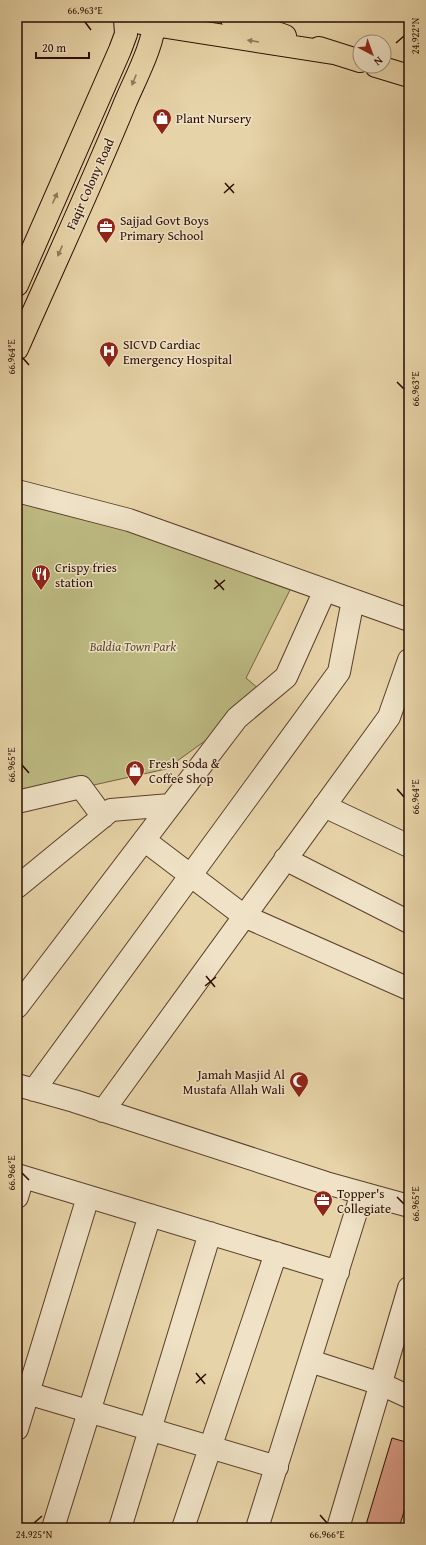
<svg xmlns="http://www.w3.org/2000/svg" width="426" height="1545" font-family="'Gentium Book Plus',serif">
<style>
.green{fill:#bdba82;stroke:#746341}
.building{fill:#d89a83;stroke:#2a0c00}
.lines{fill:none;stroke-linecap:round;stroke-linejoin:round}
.minor-casing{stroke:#593e2a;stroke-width:24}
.major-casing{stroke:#2a0c00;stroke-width:24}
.minor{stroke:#efe2c6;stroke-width:22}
.major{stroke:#e6d3a7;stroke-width:22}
.oneway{fill:#91795c}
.ticks{fill:none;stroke:#2a0c00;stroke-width:1.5}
.labels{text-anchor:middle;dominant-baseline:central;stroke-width:3;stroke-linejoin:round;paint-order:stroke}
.poi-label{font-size:13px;fill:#2a0c00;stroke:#efe2c6;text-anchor:start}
.street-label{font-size:13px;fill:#2a0c00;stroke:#efe2c6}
.park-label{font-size:13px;font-style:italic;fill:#5d492e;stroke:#efe2c6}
.neatline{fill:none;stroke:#2a0c00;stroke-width:1.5}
.ticks-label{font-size:10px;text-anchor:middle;fill:#2a0c00}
</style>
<rect width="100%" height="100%" fill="#e6d3a7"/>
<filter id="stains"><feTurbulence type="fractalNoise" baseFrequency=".005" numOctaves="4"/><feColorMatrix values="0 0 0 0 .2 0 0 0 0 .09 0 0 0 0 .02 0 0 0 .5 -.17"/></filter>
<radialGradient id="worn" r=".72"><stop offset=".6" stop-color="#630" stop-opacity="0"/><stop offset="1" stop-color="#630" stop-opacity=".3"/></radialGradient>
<path class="green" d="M17 491 295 580 246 678 265 694 237 718 166 769 17 802Z"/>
<path class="building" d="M392 1438 409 1443V1495L399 1528H365Z"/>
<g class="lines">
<defs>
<path id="minor" d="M17 491 129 520 409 620
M17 802 81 787 103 817
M324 806 409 846
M144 840 244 916 409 989
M285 859 409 922
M17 887 111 810 170 805
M17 1007 237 718 286 677 325 590
M17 1085 74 1101 326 1183 409 1206
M34 1090 339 672 353 600
M103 1111 389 717 409 660
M17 1175 338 1272
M17 1197 23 1177
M310 1361 381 1384 409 1397
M17 1390 277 1467
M17 1429 88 1197
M53 1528 150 1215
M120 1528 210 1233
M183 1528 276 1253
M257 1528 362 1193
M338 1528 409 1288"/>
<path id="major" d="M231 17 285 36
M141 23 333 53
M319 48 360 61
M376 66 409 76
M17 285 120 50 126 34 125 19
M17 349C53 267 91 186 125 103 136 77 154 45 155 17"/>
</defs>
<use href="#minor" class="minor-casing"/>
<use href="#major" class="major-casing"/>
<use href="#minor" class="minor"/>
<use href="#major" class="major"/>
</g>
<defs><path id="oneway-solid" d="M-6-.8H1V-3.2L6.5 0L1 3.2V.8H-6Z"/></defs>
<g class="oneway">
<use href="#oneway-solid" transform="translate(253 41) rotate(-171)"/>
<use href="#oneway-solid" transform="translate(134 80) rotate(112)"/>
<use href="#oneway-solid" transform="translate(55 198) rotate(-66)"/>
<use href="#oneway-solid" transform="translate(60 251) rotate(114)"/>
</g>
<path class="ticks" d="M85 22 91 30M396 43 404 36M225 183 234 193M224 193 234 184M22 357 29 365M397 382 404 389M215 580 224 590M214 589 225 580M22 765 29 773M397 789 404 797M206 976 215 987M205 986 216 977M22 1173 29 1180M397 1197 404 1204M196 1373 205 1384M196 1383 206 1374M320 1515 327 1523M34 1523 42 1516"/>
<defs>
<symbol id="shop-pin" viewBox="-11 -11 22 30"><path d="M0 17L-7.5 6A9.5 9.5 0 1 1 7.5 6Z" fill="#8f2418" stroke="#efe2c6"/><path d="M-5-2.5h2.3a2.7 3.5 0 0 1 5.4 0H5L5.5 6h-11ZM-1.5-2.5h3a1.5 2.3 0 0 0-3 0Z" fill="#fff"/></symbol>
<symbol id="office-pin" viewBox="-11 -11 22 30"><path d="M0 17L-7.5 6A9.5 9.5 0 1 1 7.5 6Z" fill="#8f2418" stroke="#efe2c6"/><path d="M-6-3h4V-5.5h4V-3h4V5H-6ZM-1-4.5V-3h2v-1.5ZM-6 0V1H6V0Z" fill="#fff"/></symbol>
<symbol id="hospital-pin" viewBox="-11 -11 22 30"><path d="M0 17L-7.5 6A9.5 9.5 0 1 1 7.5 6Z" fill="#8f2418" stroke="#efe2c6"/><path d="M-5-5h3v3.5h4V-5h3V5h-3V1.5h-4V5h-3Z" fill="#fff"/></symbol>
<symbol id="restaurant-pin" viewBox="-11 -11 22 30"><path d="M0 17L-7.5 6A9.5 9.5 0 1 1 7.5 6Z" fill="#8f2418" stroke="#efe2c6"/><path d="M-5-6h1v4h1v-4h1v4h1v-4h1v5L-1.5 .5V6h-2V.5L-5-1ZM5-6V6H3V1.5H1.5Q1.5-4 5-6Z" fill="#fff"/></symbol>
<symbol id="mosque-pin" viewBox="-11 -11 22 30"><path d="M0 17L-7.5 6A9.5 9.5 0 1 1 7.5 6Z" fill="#8f2418" stroke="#efe2c6"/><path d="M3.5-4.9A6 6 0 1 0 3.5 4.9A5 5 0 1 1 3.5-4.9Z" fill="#fff"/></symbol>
</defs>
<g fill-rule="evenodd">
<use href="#shop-pin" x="151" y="107" width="22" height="30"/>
<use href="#office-pin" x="95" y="216" width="22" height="30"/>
<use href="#hospital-pin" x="98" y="340" width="22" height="30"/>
<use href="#restaurant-pin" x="30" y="563" width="22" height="30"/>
<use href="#shop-pin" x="124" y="759" width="22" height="30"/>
<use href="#mosque-pin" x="288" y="1070" width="22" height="30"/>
<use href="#office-pin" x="312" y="1189" width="22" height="30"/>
</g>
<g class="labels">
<g class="poi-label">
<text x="176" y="118">Plant Nursery</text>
<text x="120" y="220">Sajjad Govt Boys<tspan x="120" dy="15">Primary School</tspan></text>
<text x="123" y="344">SICVD Cardiac<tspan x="123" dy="15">Emergency Hospital</tspan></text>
<text x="55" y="567">Crispy fries<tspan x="55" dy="15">station</tspan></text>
<text x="149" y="763">Fresh Soda &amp;<tspan x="149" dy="15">Coffee Shop</tspan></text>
<text x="285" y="1074" text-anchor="end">Jamah Masjid Al<tspan x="285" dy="15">Mustafa Allah Wali</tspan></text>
<text x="337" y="1193">Topper's<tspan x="337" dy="15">Collegiate</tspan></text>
</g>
<g class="street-label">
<text transform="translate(90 184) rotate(-66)">Faqir Colony Road</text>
</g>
<g class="park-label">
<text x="133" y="646">Baldia Town Park</text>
</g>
</g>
<rect width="426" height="1545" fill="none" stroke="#e6d3a7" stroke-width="44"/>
<g transform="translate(372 54) rotate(139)"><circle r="19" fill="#efe2c6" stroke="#a08c77"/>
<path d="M0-3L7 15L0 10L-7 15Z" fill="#8f2418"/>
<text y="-6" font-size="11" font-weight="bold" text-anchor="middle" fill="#2a0c00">N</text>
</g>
<path d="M36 52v6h53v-6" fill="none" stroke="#2a0c00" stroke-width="2"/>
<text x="42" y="52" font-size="12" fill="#2a0c00" stroke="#efe2c6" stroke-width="3" paint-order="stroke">20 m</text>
<rect x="22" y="22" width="382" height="1501" class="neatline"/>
<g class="ticks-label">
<text x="85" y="14">66.963°E</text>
<text transform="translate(415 36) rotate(-90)" y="4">24.922°N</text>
<text transform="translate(11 357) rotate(-90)" y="4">66.964°E</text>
<text transform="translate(415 389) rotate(-90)" y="4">66.963°E</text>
<text transform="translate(11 765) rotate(-90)" y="4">66.965°E</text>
<text transform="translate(415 797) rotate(-90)" y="4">66.964°E</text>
<text transform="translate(11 1173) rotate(-90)" y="4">66.966°E</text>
<text transform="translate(415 1204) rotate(-90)" y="4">66.965°E</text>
<text x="34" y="1538">24.925°N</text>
<text x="327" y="1538">66.966°E</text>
</g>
<rect width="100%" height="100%" filter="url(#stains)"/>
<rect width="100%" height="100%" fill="url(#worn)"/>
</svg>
